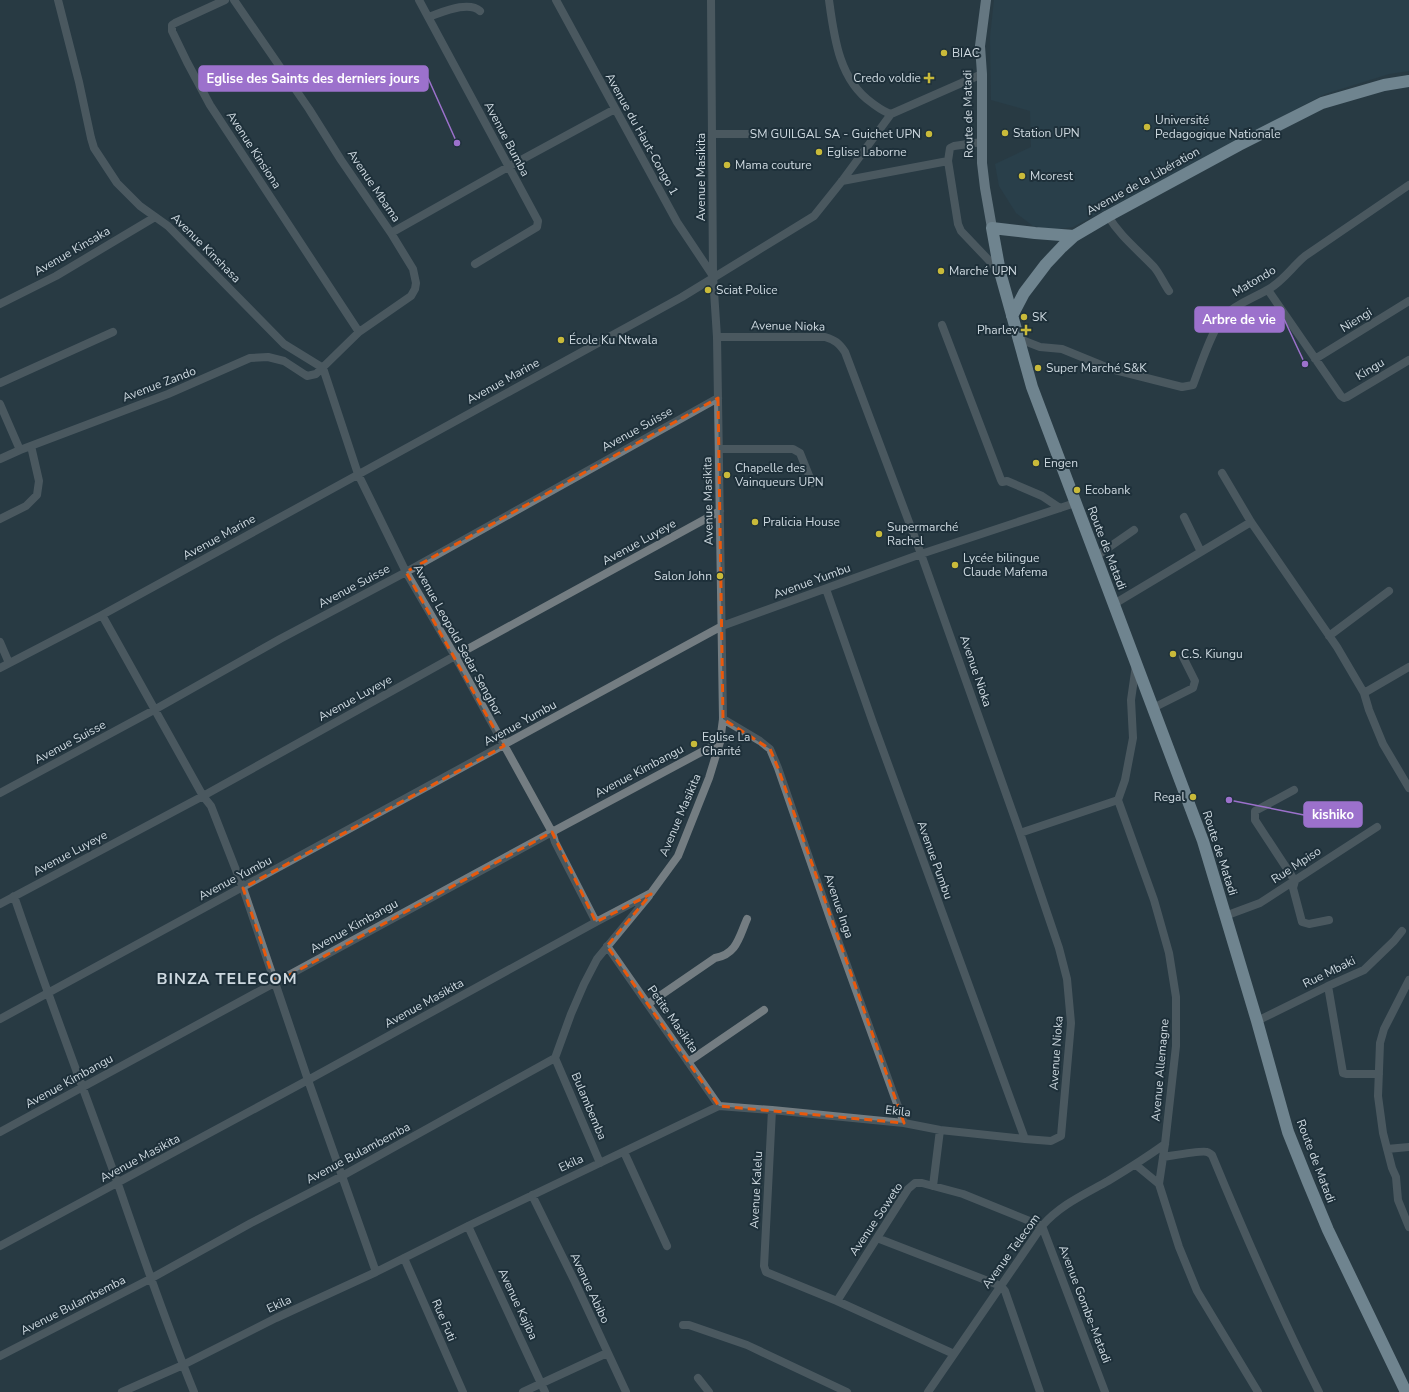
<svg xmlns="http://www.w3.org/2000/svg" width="1409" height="1392" font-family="'Nunito Sans',sans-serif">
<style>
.built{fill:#2a4552}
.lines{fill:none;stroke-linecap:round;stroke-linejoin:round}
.minor{stroke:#747d82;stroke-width:8}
.major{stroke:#afc2cc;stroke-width:10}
.highway{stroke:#c6ddea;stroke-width:12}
.marked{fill:none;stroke:#e8590c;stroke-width:3;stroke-dasharray:8 5;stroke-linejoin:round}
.poi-dot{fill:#c9ba3a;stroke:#1e303a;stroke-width:1.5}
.labels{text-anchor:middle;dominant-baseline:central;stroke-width:4;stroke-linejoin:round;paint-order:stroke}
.poi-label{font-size:12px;fill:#ced9e0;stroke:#1e303a;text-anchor:start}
.street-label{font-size:12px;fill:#ced9e0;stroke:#1e303a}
.district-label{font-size:16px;font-weight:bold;letter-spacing:1px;fill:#ced9e0;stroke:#1e303a}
.leader{fill:none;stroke:#9c71cc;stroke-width:1.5}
.callout-dot{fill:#9c71cc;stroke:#1e303a;stroke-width:1.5}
.callout{fill:#9c71cc;stroke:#9c71cc;stroke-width:1.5}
.callout-label{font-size:13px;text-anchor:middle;font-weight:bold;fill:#fff}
</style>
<rect width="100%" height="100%" fill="#283a44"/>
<path class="built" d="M994 0H1409V71L1389 74 1325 94 1073 227 1052 230 1033 226 1016 213 999 186 995 164 1031 147 1030 111 991 100 990 37Z"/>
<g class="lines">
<path class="minor" d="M58 0 79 82 91 138 94 148 117 183 140 206 168 226 284 344 323 368 358 474 406 572 455 656 552 832 555 842 596 922
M225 0 175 23 172 25V31L187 62 210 105 359 332
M419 0 538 221 537 227 475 264
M556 0 677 222 713 276
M829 0C834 37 839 80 872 103 879 108 884 112 891 114
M428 17C441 13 468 0 480 11
M712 134H765
M982 142 954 146 950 148 948 161 958 224 961 231 1000 272
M842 181 948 161
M1108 216C1120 236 1138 250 1154 267 1160 274 1164 284 1169 291
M391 233 508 167 615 109
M1268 290 1341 396 1344 398 1347 397 1409 360
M0 304 56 276 155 217
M942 325 1001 480 1002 482 1007 481 1042 496 1060 508
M1017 338 1040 347 1062 349 1111 369 1182 387 1193 385C1200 367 1212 329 1224 316 1237 303 1254 298 1269 289 1284 280 1292 267 1305 256L1409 185
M1315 359 1409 301
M0 383 113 332
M0 404 20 450
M719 449H793L800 453 812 483
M0 459 20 450 168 394 250 358 268 357 284 361 307 376 316 374 359 332 411 296 415 289 416 283 413 269 391 233 341 160 309 109 234 0
M1222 473 1251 522 1337 647 1364 693 1369 710 1383 744 1409 788
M1184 517 1201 552
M0 519 26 506 37 495 39 481 31 446
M1095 557 1134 530
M826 589 873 723 1025 1139
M1114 604 1251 522
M102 615 203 796 211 806 243 888 308 1080 376 1272
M1329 636 1389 591
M0 642 9 663
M1136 665 1131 700 1133 738 1125 780 1118 800 1154 900 1169 953 1176 997V1046L1165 1144 1159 1184 1179 1247 1197 1291 1258 1392
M0 668 102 615 682 297 814 216 842 181 891 114 982 74
M1364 693 1409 667
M1153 708 1193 688 1195 681 1183 657
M723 719 760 741 770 749 778 768 831 921 904 1123
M1294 790 1255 811V820L1295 881 1293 888 1302 922 1309 924 1329 920
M0 793 154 710 280 639 406 572 718 398
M1020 833 1118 800
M14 896C47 993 83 1088 118 1184 142 1254 166 1323 194 1392
M0 904 203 796 455 656 720 511
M1225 916 1260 903 1377 827
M607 946 719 1106
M1409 980 1384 1029 1380 1043 1378 1096 1383 1133 1392 1168 1396 1177 1398 1200 1409 1227
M1328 986 1343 1073 1347 1074H1379
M648 1004 715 958C737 954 739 937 747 919
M0 1019 722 626 921 554 1075 503
M1257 1021 1328 986 1364 970 1394 941 1402 931
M555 1058 600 1163
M688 1062 764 1010
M772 1110 764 1266 766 1272 837 1301 954 1354
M0 1132 552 832 720 742
M1387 1149 1409 1147
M624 1152 667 1246
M1163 1157C1171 1156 1202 1150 1207 1152 1209 1152 1210 1154 1212 1155 1245 1235 1280 1315 1319 1392
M1136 1165 1159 1184
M933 1186 940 1130
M532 1195 575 1282 626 1392
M468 1226 545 1392
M877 1238 1001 1286 1005 1291 1040 1392
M0 1246 308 1080 596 922 651 893 678 856 709 778 720 742 723 719 717 337 713 276 711 0
M404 1258 463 1392
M837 1301 908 1189 915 1183H922L963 1194 1042 1226 1105 1392
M683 1325H689L747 1345 847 1392
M0 1356 150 1279 251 1223 342 1176 555 1058 571 1014 584 984 597 959 649 896
M698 1378 709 1392
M122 1392 183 1365 276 1318 376 1272 468 1226 719 1106 772 1110 904 1123 940 1130 1025 1139 1051 1141 1061 1136 1071 1023 1067 979 1059 948 1020 833 921 554 845 352C839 343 835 340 825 337H717
M523 1392 607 1353
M928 1392 1042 1226C1060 1205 1085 1194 1108 1181 1128 1169 1147 1157 1165 1144"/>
<path class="major" d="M986 0 980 46 982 74V163L985 188 992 228"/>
<path class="highway" d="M1074 236 1035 233 992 228 1000 272 1032 387 1203 841 1257 1021 1288 1132 1308 1182 1328 1230 1406 1392
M1012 316 1024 293 1046 264 1062 247 1074 236 1108 216 1239 145 1322 103 1384 85 1409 81"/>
</g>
<path d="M0 0H1409V1392H0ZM718 398 723 719 770 749 778 768 904 1123 719 1106 607 946 651 894 596 922 552 832 275 983 243 888 504 746 406 572Z" fill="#283a44" fill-opacity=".55" fill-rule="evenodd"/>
<path class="marked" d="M718 398 723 719 770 749 778 768 904 1123 719 1106 607 946 651 894 596 922 552 832 275 983 243 888 504 746 406 572Z"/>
<g class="poi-dot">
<circle cx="944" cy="53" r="4"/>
<path d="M927 72h4v4h4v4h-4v4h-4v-4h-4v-4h4z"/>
<circle cx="1147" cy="127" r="4"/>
<circle cx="1005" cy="133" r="4"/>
<circle cx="929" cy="134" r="4"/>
<circle cx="819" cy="152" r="4"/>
<circle cx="727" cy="165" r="4"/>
<circle cx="1022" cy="176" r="4"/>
<circle cx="941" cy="271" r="4"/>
<circle cx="708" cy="290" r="4"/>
<circle cx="1024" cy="317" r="4"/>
<path d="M1024 324h4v4h4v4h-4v4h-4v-4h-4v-4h4z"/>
<circle cx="561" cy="340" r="4"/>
<circle cx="1038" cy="368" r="4"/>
<circle cx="1036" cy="463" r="4"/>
<circle cx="727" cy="475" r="4"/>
<circle cx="1077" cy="490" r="4"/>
<circle cx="755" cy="522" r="4"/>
<circle cx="879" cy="534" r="4"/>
<circle cx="955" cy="565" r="4"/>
<circle cx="720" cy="576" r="4"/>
<circle cx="1173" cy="654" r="4"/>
<circle cx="694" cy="744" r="4"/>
<circle cx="1193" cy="797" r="4"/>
</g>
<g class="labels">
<g class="poi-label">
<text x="952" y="53">BIAC</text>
<text x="921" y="78" text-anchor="end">Credo voldie</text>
<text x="1155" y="120">Université<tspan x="1155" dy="14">Pedagogique Nationale</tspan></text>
<text x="1013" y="133">Station UPN</text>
<text x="921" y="134" text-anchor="end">SM GUILGAL SA - Guichet UPN</text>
<text x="827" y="152">Eglise Laborne</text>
<text x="735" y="165">Mama couture</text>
<text x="1030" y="176">Mcorest</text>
<text x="949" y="271">Marché UPN</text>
<text x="716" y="290">Sciat Police</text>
<text x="1032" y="317">SK</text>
<text x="1018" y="330" text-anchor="end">Pharlev</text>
<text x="569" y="340">École Ku Ntwala</text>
<text x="1046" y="368">Super Marché S&amp;K</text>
<text x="1044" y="463">Engen</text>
<text x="735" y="468">Chapelle des<tspan x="735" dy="14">Vainqueurs UPN</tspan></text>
<text x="1085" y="490">Ecobank</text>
<text x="763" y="522">Pralicia House</text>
<text x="887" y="527">Supermarché<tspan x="887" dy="14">Rachel</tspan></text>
<text x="963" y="558">Lycée bilingue<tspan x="963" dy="14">Claude Mafema</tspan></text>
<text x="712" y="576" text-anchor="end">Salon John</text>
<text x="1181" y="654">C.S. Kiungu</text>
<text x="702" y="737">Eglise La<tspan x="702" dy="14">Charité</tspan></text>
<text x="1185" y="797" text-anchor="end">Regal</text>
</g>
<g class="street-label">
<text transform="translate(968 114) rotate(-91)">Route de Matadi</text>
<text transform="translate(642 134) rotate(61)">Avenue du Haut-Congo 1</text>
<text transform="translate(507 139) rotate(62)">Avenue Bumba</text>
<text transform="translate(254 150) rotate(57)">Avenue Kinsiona</text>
<text transform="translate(701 177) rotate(-90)">Avenue Masikita</text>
<text transform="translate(1143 181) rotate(-29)">Avenue de la Libération</text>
<text transform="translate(374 186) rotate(56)">Avenue Mbama</text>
<text transform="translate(206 248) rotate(45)">Avenue Kinshasa</text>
<text transform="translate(72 251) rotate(-30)">Avenue Kinsaka</text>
<text transform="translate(1254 281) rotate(-31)">Matondo</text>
<text transform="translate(1356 320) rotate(-32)">Niengi</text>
<text transform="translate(788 326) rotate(1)">Avenue Nioka</text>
<text transform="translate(1370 369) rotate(-31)">Kingu</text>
<text transform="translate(503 381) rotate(-29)">Avenue Marine</text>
<text transform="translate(159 384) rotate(-21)">Avenue Zando</text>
<text transform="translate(637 429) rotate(-29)">Avenue Suisse</text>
<text transform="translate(708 501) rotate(-91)">Avenue Masikita</text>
<text transform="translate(219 537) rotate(-29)">Avenue Marine</text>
<text transform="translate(639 542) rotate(-29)">Avenue Luyeye</text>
<text transform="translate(1107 548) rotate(69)">Route de Matadi</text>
<text transform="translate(812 581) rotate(-20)">Avenue Yumbu</text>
<text transform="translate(354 586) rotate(-28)">Avenue Suisse</text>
<text transform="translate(458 640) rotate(61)">Avenue Leopold Sedar Senghor</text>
<text transform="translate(976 671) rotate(71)">Avenue Nioka</text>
<text transform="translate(355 698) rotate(-29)">Avenue Luyeye</text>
<text transform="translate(520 723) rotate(-29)">Avenue Yumbu</text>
<text transform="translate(70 742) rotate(-28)">Avenue Suisse</text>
<text transform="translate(639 771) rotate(-28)">Avenue Kimbangu</text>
<text transform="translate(680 815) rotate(-67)">Avenue Masikita</text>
<text transform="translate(70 853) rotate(-28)">Avenue Luyeye</text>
<text transform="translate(1220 853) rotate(72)">Route de Matadi</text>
<text transform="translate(935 860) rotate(70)">Avenue Pumbu</text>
<text transform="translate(1296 865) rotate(-33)">Rue Mpiso</text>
<text transform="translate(235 878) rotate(-28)">Avenue Yumbu</text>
<text transform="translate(839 906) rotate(71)">Avenue Inga</text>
<text transform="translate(354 926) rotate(-29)">Avenue Kimbangu</text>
<text transform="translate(1329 972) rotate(-26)">Rue Mbaki</text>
<text transform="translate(424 1003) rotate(-29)">Avenue Masikita</text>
<text transform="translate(673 1019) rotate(55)">Petite Masikita</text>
<text transform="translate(1056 1053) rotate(-86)">Avenue Nioka</text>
<text transform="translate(1160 1070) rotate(-85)">Avenue Allemagne</text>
<text transform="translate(69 1081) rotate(-29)">Avenue Kimbangu</text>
<text transform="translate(589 1106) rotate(67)">Bulambemba</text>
<text transform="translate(898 1111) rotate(7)">Ekila</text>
<text transform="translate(358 1153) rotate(-28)">Avenue Bulambemba</text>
<text transform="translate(140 1158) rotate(-28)">Avenue Masikita</text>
<text transform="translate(1316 1161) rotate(69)">Route de Matadi</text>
<text transform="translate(571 1163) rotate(-25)">Ekila</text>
<text transform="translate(756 1190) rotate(-87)">Avenue Kalelu</text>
<text transform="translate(876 1219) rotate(-56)">Avenue Soweto</text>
<text transform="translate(1011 1251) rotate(-54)">Avenue Telecom</text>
<text transform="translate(590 1288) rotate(65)">Avenue Abibo</text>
<text transform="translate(279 1304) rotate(-25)">Ekila</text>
<text transform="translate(518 1304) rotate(65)">Avenue Kajiba</text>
<text transform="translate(1085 1304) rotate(69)">Avenue Gombe-Matadi</text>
<text transform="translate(73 1305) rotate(-27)">Avenue Bulambemba</text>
<text transform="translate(444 1320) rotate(67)">Rue Futi</text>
</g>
<g class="district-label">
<text x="227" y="979">BINZA TELECOM</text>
</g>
</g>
<path class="leader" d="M457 143L428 78M1305 364L1284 319M1229 800L1304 815"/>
<g class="callout-dot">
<circle cx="457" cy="143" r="4"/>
<circle cx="1305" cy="364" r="4"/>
<circle cx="1229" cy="800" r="4"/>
</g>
<g class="callout">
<rect x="199" y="66" width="229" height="25" rx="4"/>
<rect x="1195" y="307" width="89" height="25" rx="4"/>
<rect x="1304" y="802" width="58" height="25" rx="4"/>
</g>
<g class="callout-label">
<text x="313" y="83">Eglise des Saints des derniers jours</text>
<text x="1239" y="324">Arbre de vie</text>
<text x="1333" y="819">kishiko</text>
</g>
</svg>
